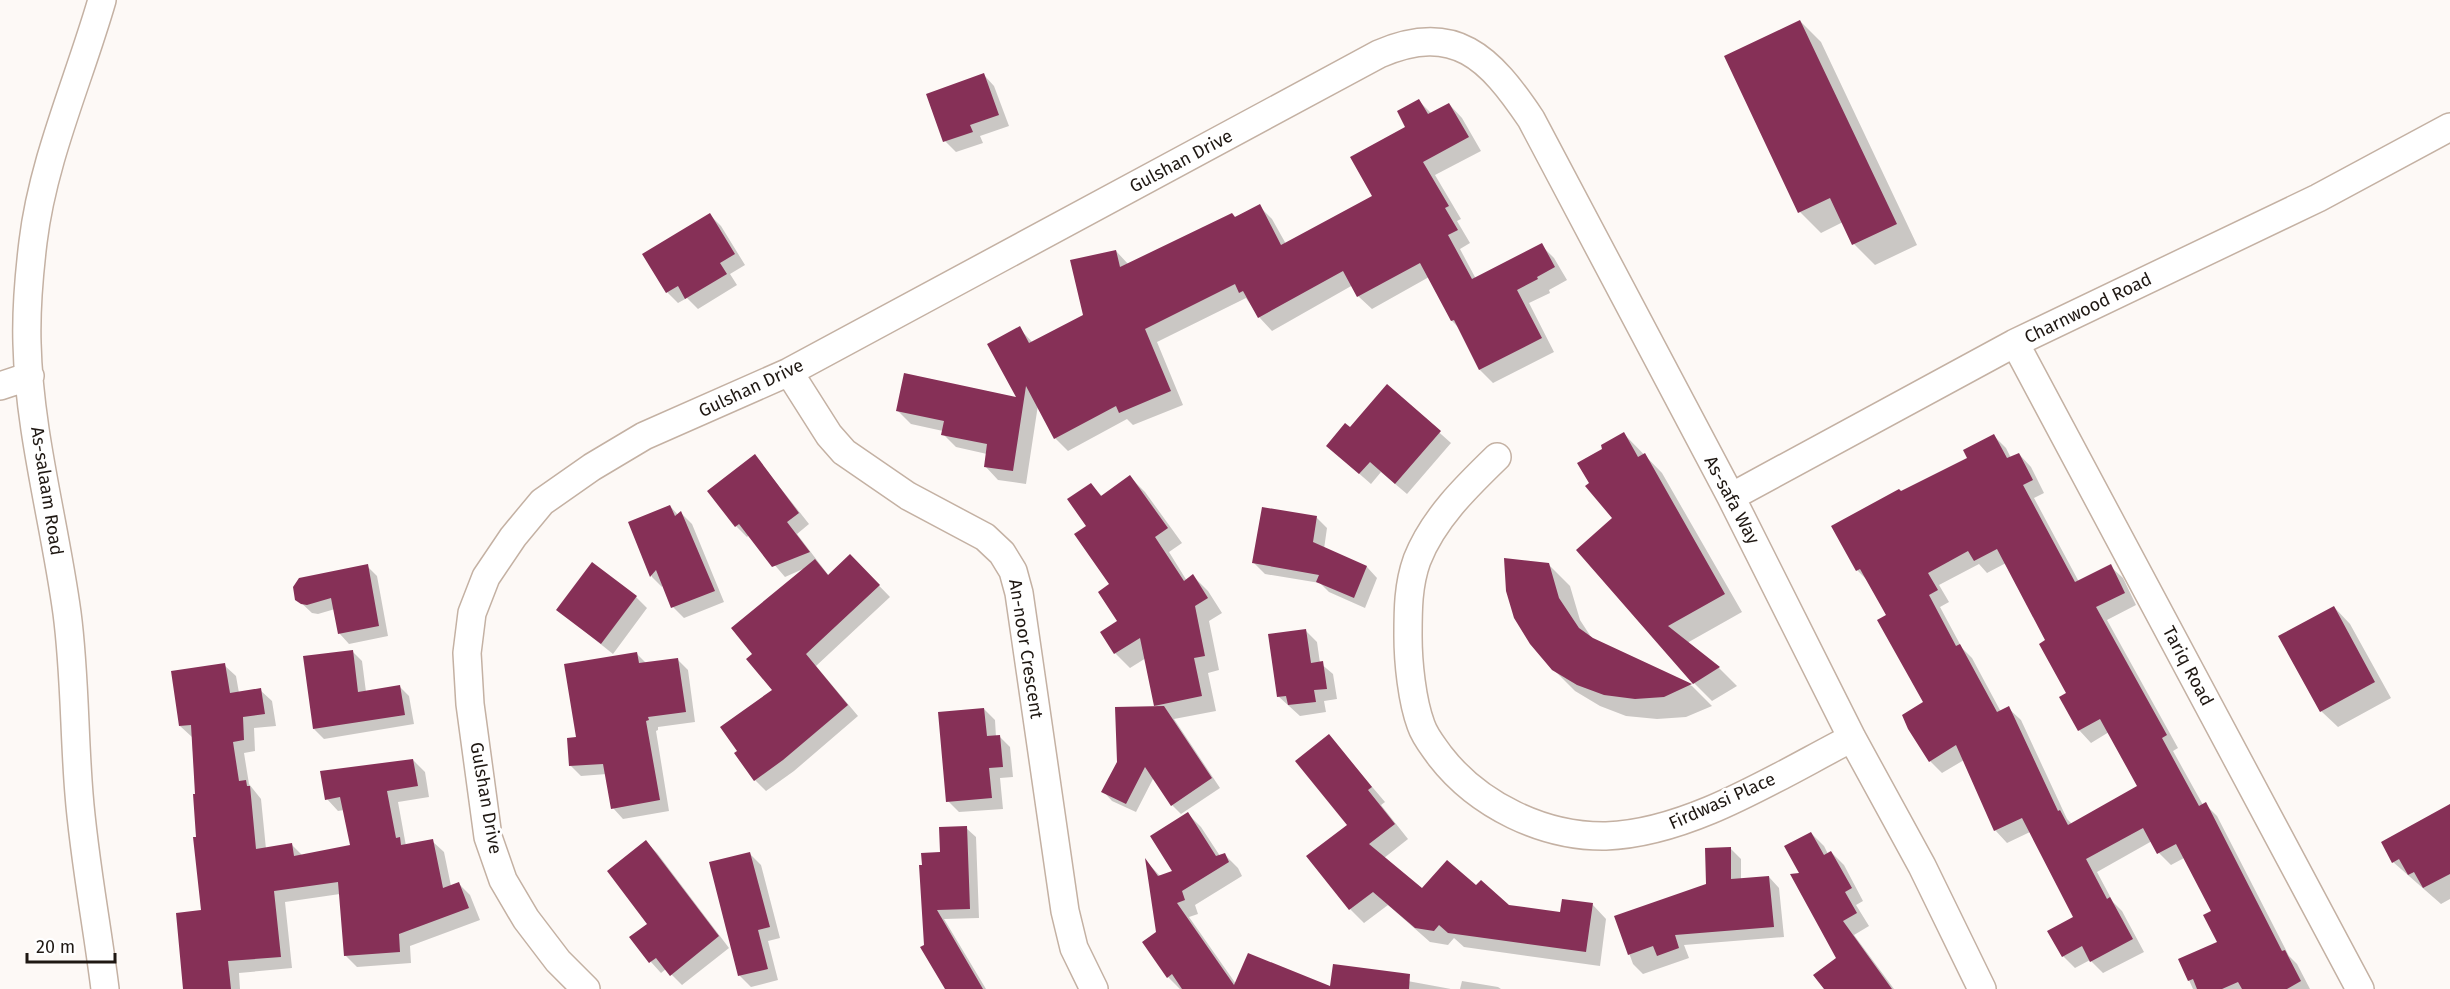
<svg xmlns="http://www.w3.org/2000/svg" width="2450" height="989" font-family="'Fira Sans',sans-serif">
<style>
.shadow{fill:#0003;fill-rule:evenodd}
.building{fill:#863057;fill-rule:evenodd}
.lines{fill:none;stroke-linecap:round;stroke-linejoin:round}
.street-casing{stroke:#c4b1a3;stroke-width:30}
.street{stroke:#fff;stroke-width:27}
.labels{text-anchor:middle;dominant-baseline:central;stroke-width:6;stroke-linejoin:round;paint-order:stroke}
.street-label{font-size:18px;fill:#1f1813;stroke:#fff}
</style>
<rect width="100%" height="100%" fill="#fdf9f6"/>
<path class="shadow" d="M1800 21 1821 42 1917 245 1875 265 1854 244 1843 222 1821 233 1800 212Z
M984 75 994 86 1009 126 980 136 983 143 956 152 945 141 928 95Z
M1419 101 1432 114 1449 104 1462 118 1481 151 1435 175 1461 219 1457 221 1470 243 1460 249 1476 279 1541 245 1554 258 1567 280 1549 290 1550 293 1529 303 1554 352 1493 383 1480 370 1459 328 1452 321 1429 277 1372 309 1358 296 1353 285 1272 331 1259 317 1246 298 1157 342 1183 405 1133 425 1127 419 1068 451 1055 438 1038 405 1026 484 998 480 985 466 987 454 956 447 943 434V431L911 424 898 411 1019 399V328L1033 343 1084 316 1116 251 1129 265 1259 206 1272 219 1286 244 1374 197Z
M710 215 721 226 745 265 730 274 737 285 698 309 687 298 678 303 667 292Z
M1387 386 1451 443 1407 494 1381 472 1371 484 1339 456 1350 429Z
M1624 434 1662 473 1742 612 1687 643 1719 668 1737 686 1712 701 1694 683 1614 518 1591 484 1604 450Z
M1994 436 2006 448 2011 458 2019 454 2031 467 2044 493 2034 498 2079 582 2110 566 2123 578 2136 605 2107 620 2178 748 2173 751 2203 805 2205 804 2217 816 2289 956 2297 964 2310 989H2193L2180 960 2220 943 2213 912 2184 858 2171 865 2159 853 2152 841 2097 872 2113 902 2122 911 2144 952 2103 973 2090 960 2075 968 2063 956 2075 918 2030 832 2007 843 1995 830 1964 760 1942 773 1930 761 1925 702 1888 616 1870 583 1857 570 1901 493 1969 458ZM2006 563 2048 641 2068 693 2061 698 2079 730 2091 743 2109 732 2139 787 2072 824 2067 819 2021 720 2008 708 2001 712 1972 658 1962 648 1940 607 1949 602 1939 585 1979 564 1987 573Z
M755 456 809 524 797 534 829 576 861 567 890 597 816 666 858 716 794 771 766 791 755 780 774 690 754 654 803 569 785 577 749 535 747 537 736 526Z
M1130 477 1145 492 1182 543 1169 552 1187 581 1193 576 1208 591 1222 613 1209 621 1219 670 1208 673 1216 711 1174 719 1220 788 1181 814 1172 805 1154 777 1136 812 1112 801 1103 791 1158 708 1155 705 1146 658 1130 668 1115 653 1102 632 1119 621 1111 585 1088 526 1091 485 1103 497Z
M670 506 678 515 681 513 692 524 724 602 684 618 673 607 663 585 662 587 652 577 630 523Z
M1316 517 1327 528 1324 549 1367 567 1377 578 1365 608 1329 592 1320 583 1265 574 1254 563Z
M1549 565 1570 586 1580 620 1593 640 1692 686 1712 706 1686 717 1657 719 1626 716 1600 706 1575 691 1553 669Z
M367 566 377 576 388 636 349 644 340 634 335 609 318 614 312 613 297 599Z
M636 597 647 608 613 654 558 610Z
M2334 607 2350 624 2391 698 2338 727 2321 711Z
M1306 631 1317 642 1320 663 1333 674 1337 699 1324 701 1326 712 1300 716 1278 696Z
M352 651 362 661 366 692 399 686 409 696 414 724 324 739 314 729Z
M637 654 647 664 678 660 688 670 695 722 658 727V730L656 731 669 811 623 819 613 808 607 774 581 776 570 765 578 739Z
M224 665 236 676 239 693 260 690 272 701 276 726 254 728 255 751 244 753 249 784 261 799 266 849 292 845 303 856 351 846 344 810 338 811 327 799 413 760 425 772 429 797 398 802 406 846 432 841 444 852 451 886 459 884 470 895 480 920 410 946 411 963 357 967 345 955 340 894 285 902 292 968 239 973 240 989H185L203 912 192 737 180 726Z
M984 709 995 720 996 737 999 736 1010 747 1013 777 1000 778 1003 809 959 812 948 801Z
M1329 736 1385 802 1381 805 1408 839 1384 858 1423 890 1476 888 1509 906 1561 914 1592 904 1606 919 1600 966 1464 947 1454 938 1448 945 1430 942 1388 905 1364 923 1350 909 1349 825Z
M2450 811V899L2441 904 2393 862 2383 842Z
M1188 814 1201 827 1220 856 1225 855 1238 868 1242 876 1195 905 1198 914 1189 917 1236 984 1331 988 1402 980 1451 989H1180L1168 977 1144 943 1157 933 1147 862 1161 877 1174 872Z
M966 828 976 837 979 918 944 919 986 989H946L925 946 941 854Z
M1811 833 1824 846 1828 854 1831 852 1844 865 1863 901 1856 905 1869 926 1854 935 1894 989H1826L1838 959 1802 874Z
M646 842 657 853 729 948 682 985 666 969 661 973 651 962Z
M1730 848 1741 859V880L1769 877 1779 888 1784 937 1684 945 1689 958 1643 974 1633 964 1616 917 1708 885Z
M750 854 761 865 780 938 768 941 778 980 751 987 740 976 711 864Z
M1462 981 1498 987 1501 989H1460Z"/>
<path class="building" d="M1800 20 1897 224 1852 245 1830 198 1798 213 1724 56Z
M984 73 999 115 970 125 973 132 943 142 926 94Z
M1419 99 1428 114 1449 103 1469 137 1423 162 1449 206 1445 208 1458 230 1448 235 1472 279 1542 243 1555 267 1537 277 1538 279 1517 290 1542 338 1479 370 1454 320 1451 321 1420 263 1357 297 1343 271 1258 318 1243 291 1239 293 1235 284 1145 329 1171 391 1119 413 1116 406 1054 439 1026 386 1013 471 984 467 987 444 941 435 944 421 896 411 904 373 1016 397 987 344 1020 326 1029 343 1083 315 1070 260 1116 250 1120 267 1232 213 1235 217 1260 204 1281 245 1372 196 1350 157 1405 127 1397 111Z
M710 213 735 254 720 263 727 274 685 299 678 286 666 293 642 254Z
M1387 384 1441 431 1395 484 1370 462 1359 474 1326 446 1345 423 1350 427Z
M1624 432 1638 457 1645 453 1725 594 1668 626 1720 667 1693 684 1576 550 1612 518 1585 486 1589 483 1577 463 1602 449 1601 445Z
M1994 434 2007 458 2019 453 2033 480 2023 485 2075 582 2111 564 2125 593 2096 607 2167 735 2162 738 2199 806 2206 802 2282 951 2285 950 2301 981 2287 989H2242L2238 982 2222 989H2197L2193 979 2188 981 2178 959 2217 942 2203 915 2211 911 2176 844 2157 854 2143 828 2086 859 2107 899 2110 897 2133 939 2090 962 2082 946 2062 957 2047 931 2073 917 2022 818 1994 831 1956 745 1929 762 1908 729 1902 715 1923 702 1877 620 1886 615 1860 569 1856 571 1831 526 1899 489 1901 491 1967 458 1963 450ZM1997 549 2045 640 2039 644 2066 693 2059 697 2078 731 2100 719 2137 786 2068 825 2060 810 2058 811 2009 706 1997 712 1960 644 1956 646 1929 595 1938 590 1928 573 1968 551 1974 561Z
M755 454 799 513 787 522 810 552 772 567 739 524 735 527 707 491Z
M1130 475 1168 528 1155 537 1184 581 1193 574 1208 598 1195 606 1205 656 1194 658 1202 696 1154 706 1140 638 1114 654 1100 632 1117 621 1098 592 1109 584 1074 534 1086 526 1067 499 1091 483 1101 496Z
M670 505 675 516 681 511 715 591 671 608 656 570 650 577 628 522Z
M1262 507 1317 516 1313 542 1367 566 1354 598 1316 582 1319 575 1252 563Z
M850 554 880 585 806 654 848 705 783 760 754 781 734 753 737 751 720 727 772 690 746 659 752 654 731 628 815 559 828 575Z
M1504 558 1549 563 1559 598 1579 628 1593 638 1692 684 1664 697 1635 699 1604 695 1577 685 1552 670 1530 644 1514 618 1506 591Z
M592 562 637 596 601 644 556 610Z
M368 564 379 626 338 634 331 598 307 605 301 604 295 600 293 587 299 578Z
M2334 606 2375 682 2320 712 2278 636Z
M1306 629 1311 663 1323 661 1327 689 1314 690 1316 702 1288 705 1286 696 1277 697 1268 634Z
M353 650 358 692 400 685 405 715 313 729 303 656Z
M637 652 639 663 678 658 686 712 648 717 649 720 646 721 660 800 611 809 603 764 569 766 567 738 576 737 564 664Z
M225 663 230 693 261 688 265 714 243 717 244 740 233 742 239 781 246 780 247 786H250L256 849 292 843 294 856 350 845 340 797 325 800 320 771 413 759 418 786 387 791 396 838 400 837 401 845 433 839 443 888 459 882 469 908 399 934 400 952 344 956 338 882 274 891 281 957 228 961 231 989H183L176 913 201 910 193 837H196L193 794H195L191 725 179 726 171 671Z
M1164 706 1212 778 1171 806 1145 767 1126 804 1101 792 1117 762 1115 707Z
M984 708 987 736 1000 735 1003 767 989 768 992 798 946 802 938 712Z
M1329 734 1372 787 1368 790 1395 824 1369 844 1422 888 1447 860 1476 885 1481 880 1509 905 1560 912 1562 899 1593 903 1586 952 1448 933 1439 925 1434 931 1415 928 1373 892 1349 910 1306 856 1347 825 1295 761Z
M2450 804V874L2423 888 2414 872 2408 875 2399 859 2392 863 2381 842Z
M1188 812 1216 856 1225 853 1229 862 1182 891 1185 900 1177 903 1234 985 1248 953 1330 986 1333 964 1410 974 1409 989H1182L1172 974 1167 978 1142 942 1156 932 1145 858 1158 876 1172 871 1150 836Z
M967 826 970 909 937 910 983 989H945L920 947 924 945 919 865H922L921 853 940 852 939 827Z
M1811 832 1824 855 1831 851 1852 888 1845 892 1857 913 1843 921 1892 989H1824L1813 975 1836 958 1790 874 1799 873 1784 846Z
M646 840 719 936 670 976 656 958 649 963 629 937 647 924 607 871Z
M1731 847V879L1769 876 1774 927 1675 935 1679 948 1657 956 1653 946 1628 955 1614 916 1706 884 1705 848Z
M750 852 770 927 758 930 768 969 738 976 709 862Z"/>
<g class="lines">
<defs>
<path id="street" d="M102 0C79 80 43 159 33 242 29 275 26 310 27 343 29 433 55 524 67 613 75 673 74 734 79 794 84 859 97 924 105 989
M2015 343 2360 989
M789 372 829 435 844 452 908 496 985 537 1002 553 1013 571 1019 593 1065 911 1074 948 1094 989
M0 386 30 376
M1497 457C1466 487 1433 519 1417 560 1408 585 1408 610 1408 636 1408 662 1412 701 1421 725 1425 737 1433 746 1440 756 1478 805 1543 837 1606 836 1690 833 1778 776 1852 738
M1731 497 2015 343 2318 198 2450 127
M586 989 558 961 526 919 503 880 488 837 470 704 467 653 472 613 486 577 513 537 542 502 592 467 644 436 789 372 1379 54C1455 21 1490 58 1531 119L1731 497 1852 738 1922 866 1982 989"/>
</defs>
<use href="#street" class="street-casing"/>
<use href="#street" class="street"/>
</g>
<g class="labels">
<g class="street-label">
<text transform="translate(1181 161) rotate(-28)">Gulshan Drive</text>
<text transform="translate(2088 308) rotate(-26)">Charnwood Road</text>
<text transform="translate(751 388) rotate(-25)">Gulshan Drive</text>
<text transform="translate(47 491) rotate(81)">As-salaam Road</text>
<text transform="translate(1732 500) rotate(62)">As-safa Way</text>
<text transform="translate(1026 649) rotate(81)">An-noor Crescent</text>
<text transform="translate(2188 666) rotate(62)">Tariq Road</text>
<text transform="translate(486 798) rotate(80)">Gulshan Drive</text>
<text transform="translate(1722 801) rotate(-24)">Firdwasi Place</text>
</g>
</g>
<path d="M27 953v9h88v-9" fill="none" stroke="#1f1813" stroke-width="3"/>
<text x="36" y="953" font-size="18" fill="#1f1813" stroke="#ffffff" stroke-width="4.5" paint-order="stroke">20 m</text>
</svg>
